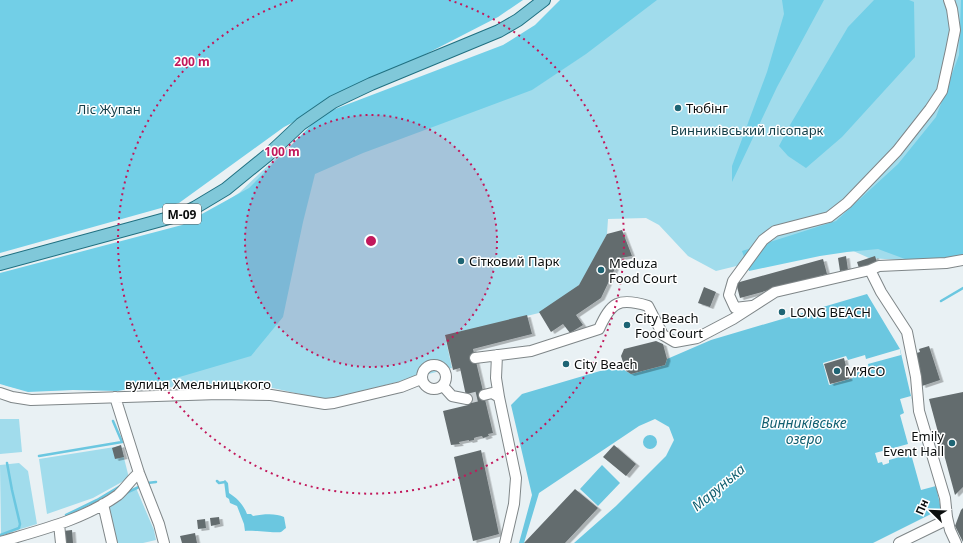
<svg xmlns="http://www.w3.org/2000/svg" width="963" height="543" font-family="'Noto Sans',sans-serif">
<style>
.green{fill:#a1dcec}
.forest{fill:#72cfe7}
.water{fill:#6bc7e0}
.pier{fill:#e9f1f4}
.lines{fill:none;stroke-linecap:round;stroke-linejoin:round}
.stream{stroke:#6bc7e0;stroke-width:2.5}
.building{fill:#646c6e;filter:url(#shadow)}
.minor-tunnel{stroke:#c8cfd2;stroke-width:10;stroke-dasharray:10 5;stroke-linecap:butt}
.minor-casing{stroke:#7f8688;stroke-width:12}
.major-casing{stroke:#207081;stroke-width:14}
.minor{stroke:#fff;stroke-width:10}
.major{stroke:#80c8d9;stroke-width:12}
.ring{fill:none;stroke:#c2185b;stroke-width:2;stroke-dasharray:2 4}
.poi-dot{fill:#1e6474;stroke:#fff;stroke-width:1.5}
.labels{text-anchor:middle;dominant-baseline:central;stroke-width:3;stroke-linejoin:round;paint-order:stroke}
.shield{fill:#fff;stroke:#545656;stroke-width:1}
.shield-label{font-size:12px;font-weight:bold;fill:#0b0e0e}
.poi-label{font-size:13px;fill:#0b0e0e;stroke:#fff;text-anchor:start}
.park-label{font-size:13px;fill:#123d47;stroke:#fff}
.street-label{font-size:13px;fill:#0b0e0e;stroke:#fff}
.water-label{font-size:14px;font-style:italic;fill:#115f70;stroke:#fff}
.centre{fill:#c2185b;stroke:#fff;stroke-width:2}
.ring-label{font-size:12px;text-anchor:middle;font-weight:bold;fill:#c2185b;stroke:#fff;stroke-width:3;stroke-linejoin:round;paint-order:stroke}
</style>
<defs>
<filter id="shadow"><feDropShadow dx="3.5" dy="2" stdDeviation="0" flood-color="#0004"/></filter>
</defs>
<rect width="100%" height="100%" fill="#e9f1f4"/>
<path class="green" d="M627 0H963V256L931 262 869 258 840 245 815 247 716 271 688 256 659 225 646 218 608 219 607 234 603 242 582 282 574 290 539 313 445 336 452 368 327 400 259 385 29 391 7 386 0 383 190 225 239 193 280 154 299 152Z
M0 419H19L22 452 0 454Z
M121 446 129 478 93 498 47 514 39 459Z
M19 463 28 471 37 524 1 535 0 465Z
M136 488 154 530 156 540 143 543H115L106 505Z"/>
<path class="forest" d="M0 0H523L498 17 284 127 179 203 0 253Z
M560 0H657L586 54 532 90 363 153 315 174 303 222 283 317 251 356 159 383 118 391 73 390 28 392 0 384V273L182 225 249 188 322 114 503 45 535 25Z
M782 0H824L777 87 732 182V166L767 72 784 14Z
M874 0H909L914 2 915 57 842 137 806 168 788 156 779 146 790 125 848 27Z
M961 0H963V257L953 259H905L878 249 847 252 820 256 749 271 742 251 836 221 898 164 936 117 959 55Z"/>
<path class="water" d="M867 294 900 349 910 392 936 486 941 509 873 543H574L616 506 666 456 674 440 669 427 655 419 639 426 539 493 524 543H519L532 495 511 405 522 394 617 366 631 374 665 365 667 359 711 340Z
M643 442a7 7 0 1 1 14 0a7 7 0 1 1-14 0Z
M602 465 620 483 598 506 580 489Z
M225 480 228 483 229 493C237 498 243 504 247 514H251L253 516C263 514 276 513 284 517L286 528C284 529 283 531 281 532 277 533 251 530 245 531L244 524 237 506 230 503 229 499 226 497 224 481Z"/>
<path class="pier" d="M900 349 901 355 868 364 869 369 852 374 853 378 829 385 823 363 846 356 848 360 865 355 866 359Z
M911 396 936 486 921 490 911 454 889 460V463L883 465 882 462 878 463 875 453 908 444 900 415 904 413 900 399Z"/>
<g class="lines">
<path class="stream" d="M941 301 963 288
M39 456 122 442 113 421
M217 481 219 483 225 482
M147 483 156 482
M126 493 141 486
M66 515 97 500 122 485
M0 535 19 528 20 524 12 490 7 463"/>
</g>
<path class="building" d="M622 230 632 256 620 258 601 298 576 315 583 325 570 333 563 324 551 332 539 312 579 285 607 234Z
M846 256 848 270 840 271 838 258Z
M875 256 878 265 860 271 857 262Z
M823 259 827 274 740 298 736 283Z
M704 287 716 292 710 307 698 303Z
M527 315 532 334 473 349 493 433 488 434 489 436 483 438 482 436 477 437 474 438V440L469 441V440L459 442 460 444 451 445 443 411 468 405 460 368 453 370 445 335Z
M656 341 663 344 667 359 665 365 631 374 626 371 621 356 624 349Z
M929 346 940 380 922 386 913 354 920 352 919 349Z
M844 358 849 379 830 384 824 364Z
M963 392V487L955 495 929 399Z
M121 445 124 457 115 459 112 448Z
M614 445 636 464 626 476 603 457Z
M481 450 499 534 473 541 454 457Z
M575 489 598 508 565 543H524Z
M963 508V542L955 526 961 510Z
M219 517 220 524 211 526 210 518Z
M205 519 206 528 198 529 197 520Z
M72 530 73 543H64L63 531Z
M195 533 197 543H182L180 536Z"/>
<g class="lines">
<path class="minor-tunnel" d="M467 399 484 395"/>
<defs>
<path id="minor" d="M870 270 879 266 946 263 963 260
M752 306 735 308 729 295 733 281 763 240 775 231 829 217 847 203 897 151 930 109 942 91 951 50 955 30 952 9 949 0
M497 355 496 378 499 397
M475 358 531 351 599 329C611 302 619 297 648 306L663 335 675 342 697 338 733 319 775 292 870 270 881 292 907 332 916 377 919 411 945 498 947 517 940 523 899 543
M422 377a12 12 0 1 1 24 0a12 12 0 1 1-24 0Z
M443 386 452 396 467 399
M0 393 12 397 31 400 219 394 271 395 325 404 334 403 401 387 421 379
M484 395 492 393 499 397 516 478 514 504 505 543
M115 397 139 473 159 524 164 543
M103 504 112 543
M947 517 950 530 956 543
M59 524 61 543
M0 542C40 530 83 520 118 495 126 488 131 479 139 473"/>
<path id="major" d="M0 264 180 215 196 207 226 189 269 154 301 124 333 102 371 84 499 31 518 20 544 0"/>
</defs>
<use href="#minor" class="minor-casing"/>
<use href="#major" class="major-casing"/>
<use href="#minor" class="minor"/>
<use href="#major" class="major"/>
</g>
<circle cx="371" cy="241" r="126" fill="#c2185b" fill-opacity=".12"/>
<g class="ring">
<circle cx="371" cy="241" r="126"/>
<path d="M449 0A253 253 0 1 1 293 0"/>
</g>
<g class="poi-dot">
<circle cx="678" cy="108" r="4"/>
<circle cx="461" cy="261" r="4"/>
<circle cx="601" cy="270" r="4"/>
<circle cx="782" cy="312" r="4"/>
<circle cx="627" cy="325" r="4"/>
<circle cx="566" cy="364" r="4"/>
<circle cx="837" cy="371" r="4"/>
<circle cx="952" cy="443" r="4"/>
</g>
<g class="labels">
<rect class="shield" x="163" y="204" width="38" height="20" rx="3"/>
<g class="shield-label">
<text x="182" y="214">М-09</text>
</g>
<g class="poi-label">
<text x="686" y="108">Тюбінг</text>
<text x="469" y="261">Сітковий Парк</text>
<text x="609" y="263">Meduza<tspan x="609" dy="15">Food Court</tspan></text>
<text x="790" y="312">LONG BEACH</text>
<text x="635" y="318">City Beach<tspan x="635" dy="15">Food Court</tspan></text>
<text x="574" y="364">City Beach</text>
<text x="845" y="371">М’ЯСО</text>
<text x="944" y="436" text-anchor="end">Emily<tspan x="944" dy="15">Event Hall</tspan></text>
</g>
<g class="park-label">
<text x="109" y="109">Ліс Жупан</text>
<text x="747" y="130">Винниківський лісопарк</text>
</g>
<g class="street-label">
<text x="198" y="384">вулиця Хмельницького</text>
</g>
<g class="water-label">
<text x="804" y="422">Винниківське<tspan x="804" dy="16">озеро</tspan></text>
<text transform="translate(718 487) rotate(-40)">Марунька</text>
</g>
</g>
<circle cx="371" cy="241" r="6" class="centre"/>
<g class="ring-label">
<text x="192" y="66">200 m</text>
<text x="282" y="156">100 m</text>
</g>
<g transform="translate(931 511) rotate(293)" stroke="#ffffff" stroke-width="3" paint-order="stroke">
<path d="M0-3L7 15L0 10L-7 15Z" fill="#0b0e0e"/>
<text y="-6" font-size="11" font-weight="bold" text-anchor="middle" fill="#0b0e0e">Пн</text>
</g>
</svg>
